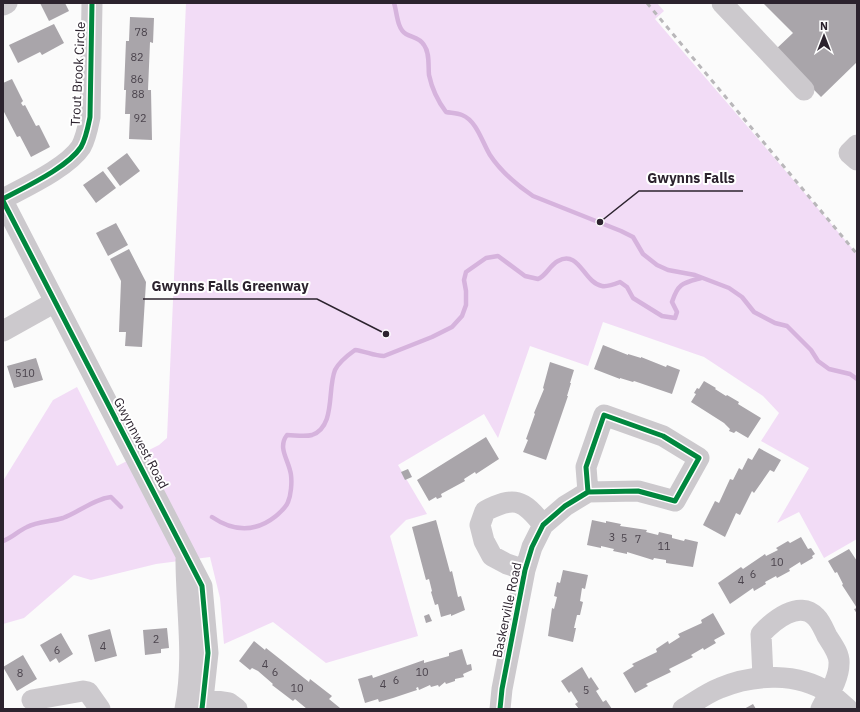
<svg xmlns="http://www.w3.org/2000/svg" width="860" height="712" font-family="'IBM Plex Sans',sans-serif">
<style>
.green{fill:#f2dcf6}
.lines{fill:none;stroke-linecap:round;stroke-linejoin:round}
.stream{stroke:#d6b3dd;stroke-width:4.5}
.building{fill:#a9a5aa}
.minor{stroke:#ccc9cd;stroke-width:21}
.rail{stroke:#b9b7ba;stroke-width:3;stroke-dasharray:5 5;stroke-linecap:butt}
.cycleway-casing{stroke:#fff;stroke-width:8}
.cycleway{stroke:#00873e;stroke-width:5}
.labels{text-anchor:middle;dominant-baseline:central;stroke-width:4;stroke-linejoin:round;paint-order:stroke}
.number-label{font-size:11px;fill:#4b444d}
.street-label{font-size:13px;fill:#2c232e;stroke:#fff}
.leader{fill:none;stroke:#2c232e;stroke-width:1.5}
.callout-dot{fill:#2c232e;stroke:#fff;stroke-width:1.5}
.callout-label{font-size:14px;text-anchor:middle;font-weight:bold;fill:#2c232e;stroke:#fff;stroke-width:4;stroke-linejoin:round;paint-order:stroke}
</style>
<rect width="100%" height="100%" fill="#fbfbfb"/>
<path class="green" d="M186 3H657L664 11 655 19 857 254V539L824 558 799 512 777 523 809 468 761 441 779 413 763 396 704 357 603 322 588 366 530 346 498 438 484 414 398 465 427 514 406 520 390 536 418 636 326 663 273 622 224 644 220 598 210 557 156 564 91 580 74 575 24 618 3 624V481L53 400 77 387 117 466 159 445 167 438Z"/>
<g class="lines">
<path class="stream" d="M394 3C397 12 397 29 406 34 413 38 419 37 424 45 430 53 428 65 429 75 432 89 437 100 446 112 451 113 457 113 462 115 477 121 482 142 490 155 501 172 517 185 533 196L621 231 633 237 643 254 657 265 668 270 695 275 729 288 742 297 754 312 775 323 787 326 811 350 818 361 829 369 850 374 857 379
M212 517C234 532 256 532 276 516 280 512 286 508 288 502 291 495 292 483 291 475 289 460 277 448 287 435 294 435 305 437 312 435 336 426 327 390 335 370 339 362 348 355 355 350 365 351 374 356 384 356L432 337 452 327 462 316 466 305V291L464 280 466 272 486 258 498 256 525 276 538 279C547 275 549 266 558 261 579 249 584 283 602 286 607 287 615 284 620 282L627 287 633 298 662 316 675 318 677 312 672 302C678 283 683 283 701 278
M3 541C12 538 18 531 27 527 38 521 51 522 63 518 79 512 94 499 111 497L121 507"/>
</g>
<path class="building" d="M40 3H65L69 11 49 21Z
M763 3H857V62L821 97 775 50 793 33Z
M130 17 154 18 153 43 150 42 148 90H151L152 140 129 139 130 114H125L126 90H124L126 41H129Z
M54 24 64 43 42 55 40 52 18 63 9 45Z
M12 79 23 101 21 103 23 106 25 105 36 126 39 125 50 147 31 157 20 136 17 137 3 110V83Z
M127 153 140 171 120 186 107 168Z
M103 171 116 188 96 203 83 185Z
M116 223 128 245 108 256 96 233Z
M129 249 146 282 142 347 125 346 126 332H119L121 281 110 259Z
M603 345 628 355V354L641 358V357L666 367 667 365 680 370 672 394 634 381 633 382 620 378V379L594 369Z
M36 358 43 380 14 388 7 366Z
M550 362 574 370 570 383H571L567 396H568L546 460 523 452 528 440 526 439 535 414 534 413 544 389 543 388Z
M704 381 716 388 715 389 726 396 727 395 739 402 738 404 761 418 748 438 736 431 734 433 729 431 730 429 724 423 691 402 696 394 694 393 697 388 699 389Z
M486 437 499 459 476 474 475 472 464 479 465 481 441 494 442 497 437 499 436 497 429 501 417 480Z
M759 448 781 460 774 472 770 470 754 493 752 491 740 515 736 513 725 537 703 525 715 501 719 503 730 479 733 480 739 468 742 470 748 458 752 460Z
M408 469 412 477 405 480 401 472Z
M436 520 450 572 452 571 458 597 461 596 465 610 451 616V614L441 617 438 604 435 605 431 592 432 591 429 579 426 580 412 527Z
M592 520 606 523V521L621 524 620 526 647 530 646 532 658 535 659 532 672 535V538L684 541 685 539 698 542 693 567 666 563V560L654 558 653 560 627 552V554L613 551 614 549 601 546V548L587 545Z
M801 537 808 549 811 548 815 554 812 556 813 558 801 565 800 562 789 569 790 571 777 578 776 576 765 582 766 584 754 591 753 588 730 604 718 583 741 567 743 569 765 554 766 556 778 550 776 548 788 541 790 543Z
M849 549 857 561V614L854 609 857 608 842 585 843 584 837 572 835 573 828 561Z
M563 570 588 575 585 589 582 588 580 601 583 602 580 615H577L574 628H576L573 642 548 636 552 608 554 609 557 597 554 596 557 582 560 583Z
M713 613 725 634 714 640 716 643 704 650 703 648 691 655 693 657 669 669 671 672 646 684 648 686 635 693 623 673 634 666 632 664 657 652 656 649 668 641 669 644 680 637 678 634 702 623 701 620Z
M429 614 432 621 426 623 424 616Z
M167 628 169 648 161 649V653L145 655 143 630Z
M110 629 117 656 95 662 88 635Z
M61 633 73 654 59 663 56 658 50 662 40 645Z
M254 641 265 650 266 648 309 682 310 679 332 696 329 699 340 708 339 709H307L295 699 293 701 272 685 273 684 258 671 252 668 250 670 239 661Z
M462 649 467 665 471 664 472 670 463 674 464 677 455 679V681L446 684 445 682 439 687 438 685 431 687 430 685 419 690 418 687 416 688 417 690 393 698 379 702 378 699 365 703 358 679 372 675 373 678 424 660V663L449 656V653Z
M23 655 37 679 17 691 3 667Z
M582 667 589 679 591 677 599 689 596 691 603 702 606 700 612 709H579L575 704 578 702 571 691 569 693 561 681Z
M753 704 756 709H744Z"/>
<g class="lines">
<path class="minor" d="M722 3 804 90
M3 5 7 3
M857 145 849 153 857 160
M3 199C25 187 67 168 81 147 86 138 88 127 90 117L92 3
M3 201 202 586 208 653 202 709
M3 331 55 302
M525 570 507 564 492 556 484 541 480 525 485 511C514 496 523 499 543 525
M763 677 761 634C773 621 799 599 816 617 821 622 824 630 827 636 832 644 840 654 839 664 839 679 828 695 821 709
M190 697 229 703 237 709
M32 700 83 691 88 692 100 709
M185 709C195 658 186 609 186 559
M500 709 502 689 525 570 532 547 543 525 565 506 588 492 638 491 675 501 699 458 663 436 604 415 586 467 588 492
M683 709C695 702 707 693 720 688 754 674 798 672 829 693 836 698 842 704 848 709"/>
<path class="rail" d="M647 3 857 254"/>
<defs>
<path id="cycleway" d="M3 199C25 187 67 168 81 147 86 138 88 127 90 117L92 3
M3 201 202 586 208 653 202 709
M500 709 502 689 525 570 532 547 543 525 565 506 588 492 638 491 675 501 699 458 663 436 604 415 586 467 588 492"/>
</defs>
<use href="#cycleway" class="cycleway-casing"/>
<use href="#cycleway" class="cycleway"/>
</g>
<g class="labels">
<g class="number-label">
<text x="141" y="32">78</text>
<text x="137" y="57">82</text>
<text x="137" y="79">86</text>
<text x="138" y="94">88</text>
<text x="140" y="118">92</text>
<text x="25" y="373">510</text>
<text x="612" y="537">3</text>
<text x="624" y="538">5</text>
<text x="638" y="539">7</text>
<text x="664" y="546">11</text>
<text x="777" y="562">10</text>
<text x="753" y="574">6</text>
<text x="741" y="580">4</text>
<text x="156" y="639">2</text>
<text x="103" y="646">4</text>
<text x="57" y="650">6</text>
<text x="265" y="664">4</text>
<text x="275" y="672">6</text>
<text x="422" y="672">10</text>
<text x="20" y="673">8</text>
<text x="396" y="680">6</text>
<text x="383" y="684">4</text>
<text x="297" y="688">10</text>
<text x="586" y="690">5</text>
</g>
<g class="street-label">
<text transform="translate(78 74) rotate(-87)">Trout Brook Circle</text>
<text transform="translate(141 443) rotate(62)">Gwynnwest Road</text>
<text transform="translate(507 610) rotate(-78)">Baskerville Road</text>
</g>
</g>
<path class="leader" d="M600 222L639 191H743M386 334L317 299H143"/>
<g class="callout-dot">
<circle cx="600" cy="222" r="4"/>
<circle cx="386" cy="334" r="4"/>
</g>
<g class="callout-label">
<text x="691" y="183">Gwynns Falls</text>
<text x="230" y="291">Gwynns Falls Greenway</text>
</g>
<rect width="860" height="712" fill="none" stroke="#2c232e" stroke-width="8"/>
<g transform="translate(824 36)" stroke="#ffffff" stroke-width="3" paint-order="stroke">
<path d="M0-3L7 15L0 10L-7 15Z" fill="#2c232e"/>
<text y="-6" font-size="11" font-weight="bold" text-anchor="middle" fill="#2c232e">N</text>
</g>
</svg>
